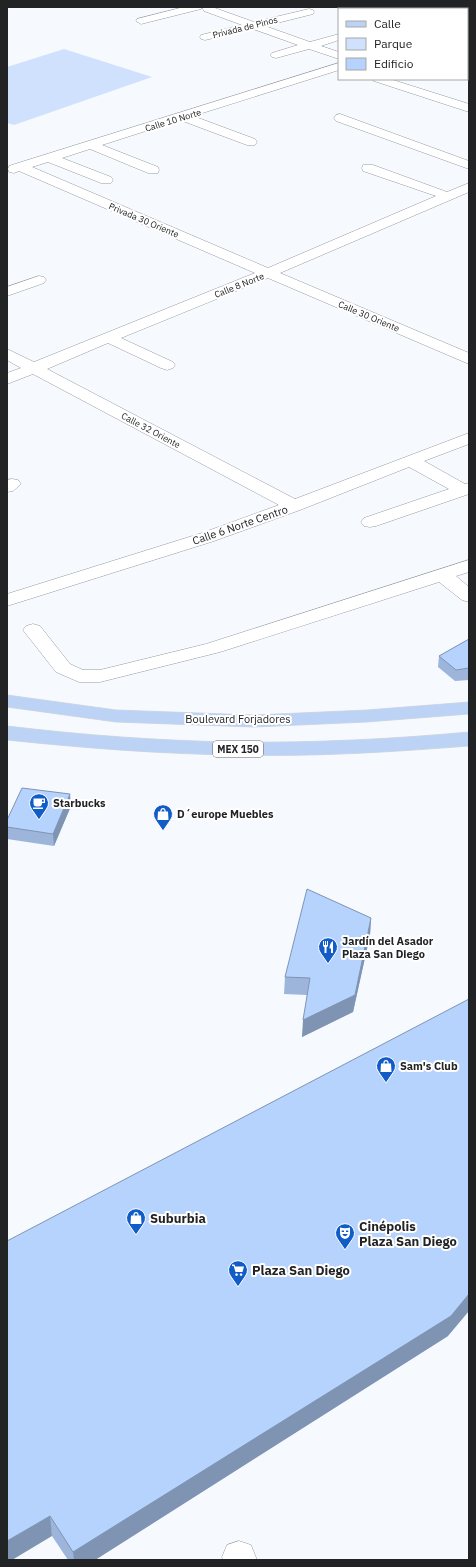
<svg xmlns="http://www.w3.org/2000/svg" width="476" height="1567" font-family="'IBM Plex Sans',sans-serif">
<style>
.green{fill:#cfe1fd}
.lines{fill:none;stroke-linecap:round;stroke-linejoin:round}
.street-casing{stroke:#969aa0;stroke-width:1}
.primary-casing{stroke:#d7d7d8;stroke-width:1}
.street{fill:#fff;fill-rule:evenodd}
.primary{fill:#bdd3f5;fill-rule:evenodd}
.wall{fill:#9db5da}
.shaded-wall{fill:#7f94b2}
.building{fill:#b6d3fe;stroke:#7f94b2}
.labels{text-anchor:middle;dominant-baseline:central;stroke-width:4;stroke-linejoin:round;paint-order:stroke}
.far-street-label{font-size:9px;fill:#222325;stroke:#fff}
.shield{fill:#fff;stroke:#646566;stroke-width:1}
.shield-label{font-size:10px;font-weight:bold;fill:#222325}
.street-label{font-size:11px;fill:#222325;stroke:#fff}
.poi-label{font-size:11px;font-weight:bold;fill:#222325;stroke:#fff;text-anchor:start}
.near-poi-label{font-size:13px;font-weight:bold;fill:#222325;stroke:#fff;text-anchor:start}
</style>
<rect width="100%" height="100%" fill="#f6f9fe"/>
<path class="green" d="M64 49 152 77 14 125 7 123V67Z"/>
<g class="lines">
<defs>
<path id="street" d="M184 7H202L201 9 141 24 136 21 137 19Z
M204 7H212L254 22 309 9 313 10 314 12 313 14 265 26 310 42 339 34V40L321 46 339 52V59L309 49 276 58 272 57 270 55 272 53 298 45 253 29 205 40 201 39 200 37 201 35 242 25 204 11 203 9Z
M349 7H364L365 9H350Z
M417 7H433L434 9H418Z
M467 21H469V27H467Z
M339 63V70L193 116 255 139 257 142 255 145H247L180 120 102 145 158 167 159 170 158 173H148L90 149 62 158 111 177 113 180 111 183H101L48 162 32 167 268 268 436 196 363 171 362 168 363 165H373L447 192 469 183V192L280 273 469 353V364L268 278 121 338 173 362 175 365 173 368 167 370 161 368 108 343 47 369 295 499 469 433V444L424 461 465 484 469 483V494L376 526 370 527 364 526 361 522 364 518 449 489 409 467 300 510 214 541 7 606V594L202 533 279 505 33 374 7 384V373L21 368 7 360V349L34 362 255 273 19 171 14 173 9 172 8 169 9 166 15 164Z
M372 79H390L469 104V112L374 81Z
M340 114 469 161V169L336 121 334 118 336 115Z
M39 276 44 277 46 280 44 283 7 296V287Z
M12 479 18 480 21 484 13 491 7 492V480Z
M469 560V572L456 576 469 587V602L462 600 439 582 220 652 100 682H79L56 672 23 630 26 626 33 624 40 626 70 664 83 670H100L206 644Z
M239 1541 251 1545 257 1560H223L222 1557 227 1545Z"/>
<path id="primary" d="M7 695 116 710 254 715 367 710 469 702V714L367 722 254 727 116 722 7 707Z
M7 726C83 735 160 741 236 742 314 743 392 739 469 732V746C392 752 314 757 236 755 160 754 83 748 7 740Z"/>
</defs>
<use href="#street" class="street-casing"/>
<use href="#primary" class="primary-casing"/>
<use href="#street" class="street"/>
<use href="#primary" class="primary"/>
</g>
<path class="wall" d="M469 639V680L455 681 438 667 439 656Z
M71 806 54 846 7 839V820Z
M371 918 370 935 353 1012 302 1037 307 995 284 994 285 977Z
M7 1241 448 1336 95 1560H68L52 1536Z"/>
<path class="shaded-wall" d="M70 794 71 806 54 846 53 834Z
M371 918 370 935 353 1012 302 1037 303 1020Z
M469 1294V1311L448 1336 95 1560H74L73 1552Z
M50 1516 52 1536 12 1560H7V1541Z"/>
<path class="building" d="M469 639V668L456 670 439 656Z
M22 788 70 794 53 834 7 827V820Z
M307 889 371 918 355 995 303 1020 310 978 285 977Z
M469 999V1294L451 1316 73 1552 50 1516 7 1541V1241Z"/>
<defs>
<symbol id="cafe-pin" viewBox="-11 -11 22 30"><path d="M0 17L-7.5 6A9.5 9.5 0 1 1 7.5 6Z" fill="#125cc7" stroke="#fff"/><path d="M-5.5-4.5H6V0H3Q3 3.5 0 3.5H-2.5Q-5.5 3.5-5.5 0ZM3-3.2v2h1.7v-2ZM-6 4.5H4V6H-6Z" fill="#fff"/></symbol>
<symbol id="shop-pin" viewBox="-11 -11 22 30"><path d="M0 17L-7.5 6A9.5 9.5 0 1 1 7.5 6Z" fill="#125cc7" stroke="#fff"/><path d="M-5-2.5h2.3a2.7 3.5 0 0 1 5.4 0H5L5.5 6h-11ZM-1.5-2.5h3a1.5 2.3 0 0 0-3 0Z" fill="#fff"/></symbol>
<symbol id="restaurant-pin" viewBox="-11 -11 22 30"><path d="M0 17L-7.5 6A9.5 9.5 0 1 1 7.5 6Z" fill="#125cc7" stroke="#fff"/><path d="M-5-6h1v4h1v-4h1v4h1v-4h1v5L-1.5 .5V6h-2V.5L-5-1ZM5-6V6H3V1.5H1.5Q1.5-4 5-6Z" fill="#fff"/></symbol>
<symbol id="theatre-pin" viewBox="-11 -11 22 30"><path d="M0 17L-7.5 6A9.5 9.5 0 1 1 7.5 6Z" fill="#125cc7" stroke="#fff"/><path d="M-5-5.5Q0-4 5-5.5V0Q5 5 0 6Q-5 5-5 0ZM-3.3-2.5H-1v1.5H-3.3ZM1-2.5H3.3v1.5H1ZM-2.8 1Q0 5.5 2.8 1Z" fill="#fff"/></symbol>
<symbol id="supermarket-pin" viewBox="-11 -11 22 30"><path d="M0 17L-7.5 6A9.5 9.5 0 1 1 7.5 6Z" fill="#125cc7" stroke="#fff"/><path d="M-6-5.5h2.5l.6 2H6L4.5 2H-2.5L-4.4-4H-6ZM-1.5 3.2a1.3 1.3 0 1 0 .1 0ZM3 3.2a1.3 1.3 0 1 0 .1 0Z" fill="#fff"/></symbol>
</defs>
<g fill-rule="evenodd">
<use href="#cafe-pin" x="28" y="792" width="22" height="30"/>
<use href="#shop-pin" x="152" y="803" width="22" height="30"/>
<use href="#restaurant-pin" x="317" y="936" width="22" height="30"/>
<use href="#shop-pin" x="375" y="1055" width="22" height="30"/>
<use href="#shop-pin" x="125" y="1207" width="22" height="30"/>
<use href="#theatre-pin" x="334" y="1222" width="22" height="30"/>
<use href="#supermarket-pin" x="227" y="1259" width="22" height="30"/>
</g>
<g class="labels">
<g class="far-street-label">
<text transform="translate(245 27) rotate(-14)">Privada de Pinos</text>
<text transform="translate(173 120) rotate(-17)">Calle 10 Norte</text>
<text transform="translate(144 220) rotate(23)">Privada 30 Oriente</text>
<text transform="translate(239 285) rotate(-22)">Calle 8 Norte</text>
<text transform="translate(369 316) rotate(23)">Calle 30 Oriente</text>
<text transform="translate(151 430) rotate(28)">Calle 32 Oriente</text>
</g>
<rect class="shield" x="213" y="741" width="50" height="16" rx="3"/>
<g class="shield-label">
<text x="238" y="749">MEX 150</text>
</g>
<g class="street-label">
<text transform="translate(240 525) rotate(-19)">Calle 6 Norte Centro</text>
<text x="238" y="719">Boulevard Forjadores</text>
</g>
<g class="poi-label">
<text x="53" y="803">Starbucks</text>
<text x="177" y="814">D´europe Muebles</text>
<text x="342" y="941">Jardín del Asador<tspan x="342" dy="13">Plaza San Diego</tspan></text>
<text x="400" y="1066">Sam's Club</text>
</g>
<g class="near-poi-label">
<text x="150" y="1218">Suburbia</text>
<text x="359" y="1226">Cinépolis<tspan x="359" dy="15">Plaza San Diego</tspan></text>
<text x="252" y="1270">Plaza San Diego</text>
</g>
</g>
<rect width="476" height="1567" fill="none" stroke="#222325" stroke-width="16"/>
<rect x="338" y="8" width="130" height="72" fill="#ffffff" stroke="#a7a7a8"/>
<rect x="346" y="21" width="20" height="6" fill="#bdd3f5" stroke="#a7a7a8"/>
<text x="374" y="28" font-size="12" fill="#222325">Calle</text>
<rect x="346" y="38" width="20" height="12" fill="#cfe1fd" stroke="#a7a7a8"/>
<text x="374" y="48" font-size="12" fill="#222325">Parque</text>
<rect x="346" y="58" width="20" height="12" fill="#b6d3fe" stroke="#a7a7a8"/>
<text x="374" y="68" font-size="12" fill="#222325">Edificio</text>
</svg>
